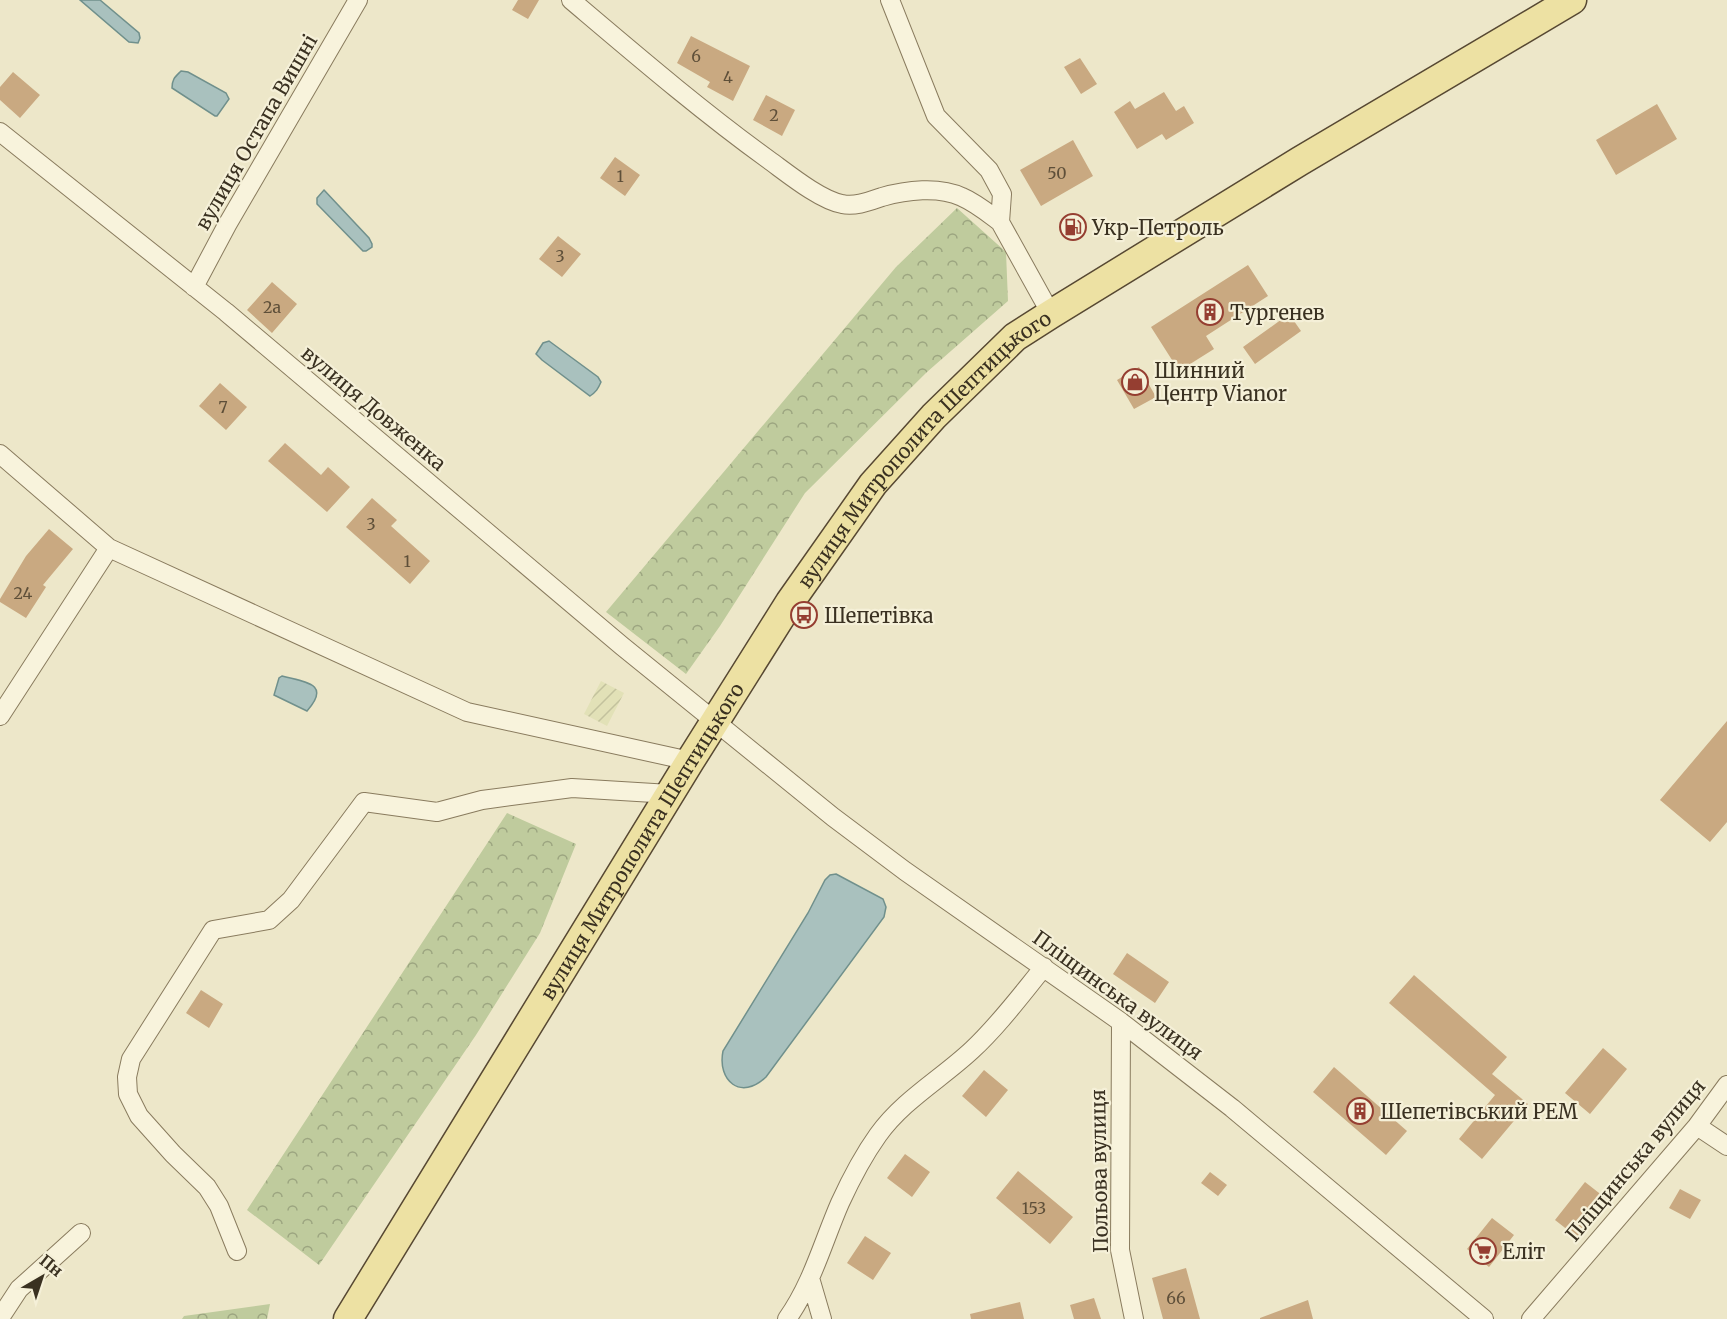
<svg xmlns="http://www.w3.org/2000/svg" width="1727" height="1319" font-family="Merriweather,serif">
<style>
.farmland{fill:url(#farmland-furrows)}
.forest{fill:url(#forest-crowns)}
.water{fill:#a9c1be;stroke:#70908c;stroke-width:1.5}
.building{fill:#c9a981}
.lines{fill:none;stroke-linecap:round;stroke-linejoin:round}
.street-casing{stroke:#897b5e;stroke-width:20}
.primary-casing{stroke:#574832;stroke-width:31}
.street{stroke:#f8f3dc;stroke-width:18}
.primary{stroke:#ede1a3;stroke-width:28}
.labels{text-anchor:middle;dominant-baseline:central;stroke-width:4.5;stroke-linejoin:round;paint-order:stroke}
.number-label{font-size:16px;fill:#5e4f39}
.street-label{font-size:20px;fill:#3a3121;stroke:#f5f0d8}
.poi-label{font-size:20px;fill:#3a3121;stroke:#f5f0d8;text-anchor:start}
</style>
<defs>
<pattern id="farmland-furrows" width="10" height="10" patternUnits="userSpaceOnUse" patternTransform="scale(1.5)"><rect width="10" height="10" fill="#e2e1b7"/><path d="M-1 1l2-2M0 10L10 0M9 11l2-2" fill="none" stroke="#c3c29d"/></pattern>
<pattern id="forest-crowns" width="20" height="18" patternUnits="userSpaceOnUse" patternTransform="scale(1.5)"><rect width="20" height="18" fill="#bfcb9d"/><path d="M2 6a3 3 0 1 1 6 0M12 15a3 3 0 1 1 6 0" fill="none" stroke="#9ca580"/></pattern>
</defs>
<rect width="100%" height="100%" fill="#ede7c9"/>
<path class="farmland" d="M601 681 624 693 607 726 584 714Z"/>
<path class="forest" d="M957 208 1006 252 1008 301 927 372 805 493 720 626 686 674 606 612 896 267Z
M507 813 576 844 540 933 476 1035 319 1265 247 1210Z
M270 1304 267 1319H182L184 1316Z"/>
<path class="water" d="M80 0H100L139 33 140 38 138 43 129 42Z
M181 71 188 72 226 93 229 99 217 116H215L172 88C172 79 175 77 181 71Z
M324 190 369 238 372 244V247L366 251H363L317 204V198Z
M549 341 598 377 601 382C598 389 596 392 590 396L542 360 536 354 543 343Z
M282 676C304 682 332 683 307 711L274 695 279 678Z
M836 874 883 899 886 907 884 917 766 1077C741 1101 717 1081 723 1051L808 913 825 880 830 875Z"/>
<path class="building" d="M518 0H539L528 19 512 10Z
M691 36 750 66 733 101 707 87 710 82 677 63Z
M1080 58 1097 84 1081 94 1064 67Z
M13 72 40 95 20 118 0 100V87Z
M1164 92 1176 111 1184 106 1194 123 1166 140 1162 134 1137 149 1114 112 1130 101 1135 109Z
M766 95 795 110 782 136 753 120Z
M1657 104 1677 139 1616 175 1596 140Z
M1073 140 1093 176 1041 206 1020 170Z
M615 157 640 175 625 196 600 178Z
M558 236 581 254 562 277 539 259Z
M1248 265 1268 296 1206 336 1214 349 1179 371 1151 327Z
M272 282 297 304 272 333 247 310Z
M1289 314 1301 331 1255 364 1243 347Z
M1139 367 1156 397 1134 409 1117 380Z
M220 383 247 407 226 430 199 406Z
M285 443 321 475 328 467 350 487 327 512 268 461Z
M372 498 397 520 391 526 430 561 410 584 346 527Z
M49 529 73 549 43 585 46 587 26 618 0 602V599L26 556Z
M1727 721V822L1710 842 1660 800Z
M1127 953 1169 982 1155 1003 1113 974Z
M1414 975 1507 1057 1492 1074 1528 1104 1482 1159 1459 1139 1495 1095 1389 1003Z
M201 990 223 1004 209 1028 186 1013Z
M1603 1048 1627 1069 1590 1114 1565 1093Z
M1334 1067 1407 1131 1386 1155 1313 1092Z
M984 1070 1008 1090 986 1117 962 1096Z
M905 1154 930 1172 912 1197 887 1178Z
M1018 1171 1073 1217 1050 1244 996 1198Z
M1210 1172 1227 1185 1218 1196 1201 1183Z
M1585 1182 1608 1200 1578 1238 1555 1220Z
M1680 1189 1701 1200 1690 1219 1669 1208Z
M1492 1218 1514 1235 1489 1267 1467 1249Z
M865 1236 891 1253 873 1280 847 1263Z
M1186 1268 1200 1319H1163L1152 1278Z
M1094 1298 1101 1319H1074L1070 1305Z
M1308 1300 1313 1319H1260V1318Z
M1020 1302 1024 1319H971L970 1314Z"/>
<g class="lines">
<defs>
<path id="street" d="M571 0C636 55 700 110 769 160 787 173 820 200 842 204 855 207 870 201 882 197 906 190 939 186 962 197 976 203 988 213 1000 222
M890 0 936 116 989 170 1002 194 1000 222 1051 314
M0 132 226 312 622 646 833 817 905 871 1121 1022 1232 1108 1484 1319
M194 287 227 225 358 0
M0 454 109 548 467 712 690 761
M0 716 109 548
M1121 1022 1120 1250 1134 1319
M1697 1126 1727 1146
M237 1251 219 1206 207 1187 173 1154 139 1116 128 1094 127 1077 131 1059 213 930 269 920 291 900 364 802 437 812 482 800 572 788 670 794
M810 1278 822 1319
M0 1318 19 1289 81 1233
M787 1319C812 1284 823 1242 840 1203 851 1179 863 1156 878 1135 903 1100 941 1079 972 1050 999 1025 1021 995 1044 967
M1531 1319 1697 1126 1727 1085"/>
<g id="primary">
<path id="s1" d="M348 1319 690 761 790 602 873 484 934 416 1015 337 1051 314 1300 161 1572 0"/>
</g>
</defs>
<use href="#street" class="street-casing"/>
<use href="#primary" class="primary-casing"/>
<use href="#street" class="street"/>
<use href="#primary" class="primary"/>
</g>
<defs>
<symbol id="fuel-ring" viewBox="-11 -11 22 22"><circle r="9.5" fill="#f5f0d8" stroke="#953e31" stroke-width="1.5"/><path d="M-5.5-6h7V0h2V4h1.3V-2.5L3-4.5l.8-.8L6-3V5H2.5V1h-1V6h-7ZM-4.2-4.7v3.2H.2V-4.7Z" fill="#953e31"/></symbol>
<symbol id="building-ring" viewBox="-11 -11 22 22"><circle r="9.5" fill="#f5f0d8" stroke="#953e31" stroke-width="1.5"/><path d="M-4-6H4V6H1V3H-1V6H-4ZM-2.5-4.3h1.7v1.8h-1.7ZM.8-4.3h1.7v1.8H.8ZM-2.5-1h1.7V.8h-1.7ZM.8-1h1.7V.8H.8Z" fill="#953e31"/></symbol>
<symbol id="shop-ring" viewBox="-11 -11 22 22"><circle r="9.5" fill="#f5f0d8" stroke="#953e31" stroke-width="1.5"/><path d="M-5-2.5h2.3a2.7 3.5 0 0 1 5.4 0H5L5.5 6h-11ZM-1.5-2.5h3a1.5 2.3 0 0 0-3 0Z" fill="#953e31"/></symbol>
<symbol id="bus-ring" viewBox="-11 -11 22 22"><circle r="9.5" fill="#f5f0d8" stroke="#953e31" stroke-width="1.5"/><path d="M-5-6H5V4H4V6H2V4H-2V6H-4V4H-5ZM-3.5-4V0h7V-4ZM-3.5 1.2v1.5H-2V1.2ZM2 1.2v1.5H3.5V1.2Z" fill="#953e31"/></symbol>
<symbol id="supermarket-ring" viewBox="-11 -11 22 22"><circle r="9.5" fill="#f5f0d8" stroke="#953e31" stroke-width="1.5"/><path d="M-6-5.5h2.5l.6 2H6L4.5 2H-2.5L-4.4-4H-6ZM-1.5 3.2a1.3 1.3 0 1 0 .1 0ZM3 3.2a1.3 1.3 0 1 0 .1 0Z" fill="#953e31"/></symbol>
</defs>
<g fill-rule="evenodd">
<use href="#fuel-ring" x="1058" y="212" width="30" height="30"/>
<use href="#building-ring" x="1195" y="297" width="30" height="30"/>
<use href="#shop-ring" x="1120" y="367" width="30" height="30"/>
<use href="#bus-ring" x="789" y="600" width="30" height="30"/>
<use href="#building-ring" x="1345" y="1096" width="30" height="30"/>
<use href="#supermarket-ring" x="1468" y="1236" width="30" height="30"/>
</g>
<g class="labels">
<g class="number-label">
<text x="696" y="56">6</text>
<text x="728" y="77">4</text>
<text x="774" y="115">2</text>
<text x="1057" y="173">50</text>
<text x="620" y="176">1</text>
<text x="560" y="256">3</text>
<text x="272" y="307">2а</text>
<text x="223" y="407">7</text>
<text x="371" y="524">3</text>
<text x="407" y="561">1</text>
<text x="23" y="593">24</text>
<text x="1034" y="1208">153</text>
<text x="1176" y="1298">66</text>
</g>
<g class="street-label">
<text transform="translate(256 132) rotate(-60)">вулиця Остапа Вишні</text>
<text transform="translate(374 408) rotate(40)">вулиця Довженка</text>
<text stroke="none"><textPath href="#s1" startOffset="1047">вулиця Митрополита Шептицького</textPath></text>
<text stroke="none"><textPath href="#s1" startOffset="561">вулиця Митрополита Шептицького</textPath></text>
<text transform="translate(1118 995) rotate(36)">Пліщинська вулиця</text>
<text transform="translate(1635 1160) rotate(-50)">Пліщинська вулиця</text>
<text transform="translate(1099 1171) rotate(-91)">Польова вулиця</text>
</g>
<g class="poi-label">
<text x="1092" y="227">Укр-Петроль</text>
<text x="1230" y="312">Тургенев</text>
<text x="1154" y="370">Шинний<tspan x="1154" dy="23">Центр Vianor</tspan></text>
<text x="824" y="615">Шепетівка</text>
<text x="1380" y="1111">Шепетівський РЕМ</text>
<text x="1502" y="1251">Еліт</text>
</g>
</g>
<g transform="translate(42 1277) rotate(39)" stroke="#f5f0d8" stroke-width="4.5" paint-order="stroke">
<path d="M0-4.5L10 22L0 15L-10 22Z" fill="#3a3121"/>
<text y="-9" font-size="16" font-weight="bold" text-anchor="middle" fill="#3a3121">Пн</text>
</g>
</svg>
